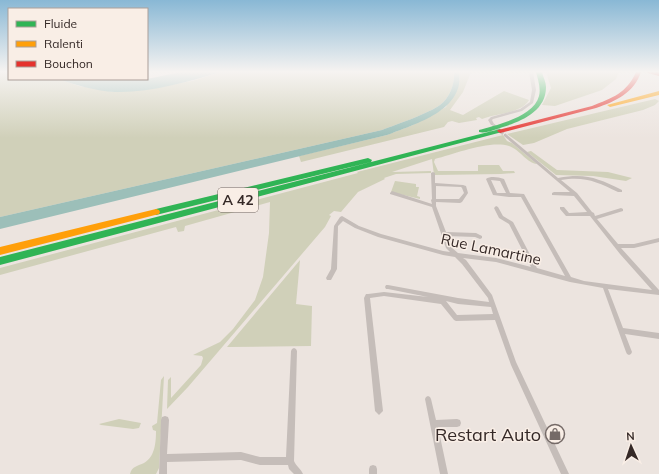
<svg xmlns="http://www.w3.org/2000/svg" width="659" height="474" font-family="Mulish,sans-serif">
<style>
.green{fill:#d0d0b9}
.water{fill:#9cbfb9}
.lines{fill:none;stroke-linecap:round;stroke-linejoin:round}
.street-tunnel{stroke:#c7bfba;stroke-width:3.5;stroke-dasharray:3.5 1.5;stroke-linecap:butt}
.street{fill:#c5bdb9;fill-rule:evenodd}
.fast{fill:#30b455;fill-rule:evenodd}
.slow{fill:#ff9f0a;fill-rule:evenodd}
.jam{fill:#e5322d;fill-rule:evenodd}
.labels{text-anchor:middle;dominant-baseline:central;stroke-width:3;stroke-linejoin:round;paint-order:stroke}
.shield{fill:#f9eee6;stroke:#706460;stroke-width:1}
.shield-label{font-size:14px;font-weight:bold;fill:#352927}
.street-label{font-size:15px;fill:#352927;stroke:#f9eee6}
.near-poi-label{font-size:18px;fill:#352927;stroke:#f9eee6;text-anchor:end}
</style>
<rect width="100%" height="100%" fill="#ece4df"/>
<path class="green" d="M0 72H9V79H58L79 86 114 92 152 88 192 81 221 72H454C455 83 450 98 440 105 427 114 398 124 382 130L0 217Z
M459 72H471L463 92 450 110 463 115 504 91 529 100C521 114 496 113 482 119L479 117 476 118 477 120 459 123 452 121 448 122 444 127 301 162 299 156 387 135 413 125 446 107 460 79Z
M546 72H619L616 79 602 90 555 106 542 105 551 88Z
M655 99 659 101 655 105 643 110 567 129 534 143 523 145 507 134Z
M503 135 507 141 512 143 537 164C528 164 519 149 509 146 489 140 455 154 435 159L434 162 438 171H478V165H499L503 171H514L515 173 501 174 434 175 432 159 392 172 431 171V173L396 174 384 178 385 179 358 192 341 212 334 211 329 215 331 216 325 227 188 387 167 409 168 380 171 377V398L201 365 203 358 202 356 193 355 220 342 233 329 255 300 263 277 269 233 270 202 185 226 184 231 178 232 176 227 0 275V268L358 173 357 172Z
M531 151 557 170 608 172 632 178 626 181 593 176 556 175 527 152Z
M395 181 416 184V187H419L417 196 420 197V199L391 192Z
M300 260 296 304 312 306 311 346 227 347Z
M164 376 159 468 156 474H130C132 466 138 466 144 463 155 457 156 442 156 431L153 430 152 426 157 423 161 380Z
M119 419 141 423 139 428 133 429 101 425 99 424Z"/>
<path class="water" d="M181 72H221C187 82 150 93 115 92 96 91 76 85 58 79H147Z
M454 72H459C465 110 415 124 387 135L0 229V217L382 130C398 124 427 114 440 105 450 98 455 83 454 72Z"/>
<g class="lines">
<path class="street-tunnel" d="M493 125 505 135"/>
<path class="street" d="M529 72H533L536 90 533 103 522 111 493 119 492 120 494 124 493 125H491L488 120 491 117 520 109 530 102 532 90Z
M504 134H506L558 178C586 173 597 178 622 190V192H618C597 182 585 176 561 180L577 193 592 212 594 213 595 216 621 208 623 209V211L597 219 618 244H634L659 238V242L634 248H621L659 290V295L608 289 623 328 659 333V339L625 334 632 352 631 354 629 355 627 354 626 352 603 288 570 282 496 262 463 258 466 260 492 295 516 362 569 474H561L511 365 495 320 456 321 454 320 441 304 384 296 370 298 383 411 379 415 375 411 364 298 366 294H368L384 292 428 297 388 289H386L385 287 386 285H388L458 298 489 302 488 298 462 264 455 257 443 255 378 237 355 228 343 221 338 226 337 269 331 280H327L326 278 331 269 334 226 340 217 342 216 359 226 381 234 443 251 450 252 446 248 432 207 390 194V193L392 191 432 204 431 200 432 199 431 173 433 172 435 173V183L463 185 466 186 468 193 462 202 460 203 436 202V206L446 232 476 233 482 236V238L480 239 475 237 447 236 451 247 458 253 496 258 531 267 509 224 499 218 494 208 496 206 498 207 503 216 513 222 537 268 565 276 521 197H509L493 195 486 179C490 176 498 177 504 179L510 193 524 194 571 277 584 281 652 290 620 254 590 216H566L560 209V207H564L569 213 587 212 574 196 552 195V193L554 192H570L504 136ZM491 180 500 181 506 193H497ZM436 186 461 187 462 188 464 193 459 199H436ZM446 301 458 304 491 307 493 314 457 315Z
M294 348 296 349 297 351 294 461C296 466 301 469 303 474H294L289 469 288 465H260L241 460 167 462V474H159L161 420 162 417 165 416 168 417 169 420 167 454 241 452 260 457H286L291 351 292 349Z
M428 396 430 397 431 399 436 420 457 419 460 420 461 423 460 426 457 427H438L448 474H440L425 399 426 397Z
M373 465 376 466 377 469V474H369V469L370 466Z"/>
<path class="fast" d="M536 72H542C543 77 546 82 546 87 546 111 522 121 503 127 496 129 486 134 479 132V130C496 125 534 117 539 96 541 88 538 80 536 72Z
M500 129 503 131 502 132 0 265V257Z
M368 158 372 160 371 162 156 215 152 212 156 209Z"/>
<path class="slow" d="M659 91V95L610 107 607 105Z
M156 209 159 210 160 212 159 214 0 255V247Z"/>
<path class="jam" d="M636 72H641C634 93 616 101 596 108L500 133 497 131 498 130 592 106C612 98 627 93 636 72Z
M647 72H659V76L648 73Z"/>
</g>
<linearGradient id="sky" x2="0" y2="1"><stop stop-color="#89b8d5"/><stop offset="0.52" stop-color="#f6f3f1"/><stop offset="1" stop-color="#f6f3f1" stop-opacity="0"/></linearGradient>
<rect width="659" height="138" fill="url(#sky)"/>
<defs>
<symbol id="shop-ring" viewBox="-11 -11 22 22"><circle r="9.5" fill="#f9eee6" stroke="#756a67" stroke-width="1.5"/><path d="M-5-2.5h2.3a2.7 3.5 0 0 1 5.4 0H5L5.5 6h-11ZM-1.5-2.5h3a1.5 2.3 0 0 0-3 0Z" fill="#756a67"/></symbol>
</defs>
<g fill-rule="evenodd">
<use href="#shop-ring" x="544" y="423" width="22" height="22"/>
</g>
<g class="labels">
<rect class="shield" x="218" y="188" width="40" height="24" rx="3"/>
<g class="shield-label">
<text x="238" y="200">A 42</text>
</g>
<g class="street-label">
<text transform="translate(491 249) rotate(12)">Rue Lamartine</text>
</g>
<g class="near-poi-label">
<text x="541" y="434">Restart Auto</text>
</g>
</g>
<rect x="8" y="8" width="140" height="72" fill="#f9eee6" stroke="#ab9f9a"/>
<rect x="16" y="21" width="20" height="6" fill="#30b455" stroke="#ab9f9a"/>
<text x="44" y="28" font-size="12" fill="#352927">Fluide</text>
<rect x="16" y="41" width="20" height="6" fill="#ff9f0a" stroke="#ab9f9a"/>
<text x="44" y="48" font-size="12" fill="#352927">Ralenti</text>
<rect x="16" y="61" width="20" height="6" fill="#e5322d" stroke="#ab9f9a"/>
<text x="44" y="68" font-size="12" fill="#352927">Bouchon</text>
<g transform="translate(631 446) rotate(357)" stroke="#f9eee6" stroke-width="3" paint-order="stroke">
<path d="M0-3L7 15L0 10L-7 15Z" fill="#352927"/>
<text y="-6" font-size="11" font-weight="bold" text-anchor="middle" fill="#352927">N</text>
</g>
</svg>
